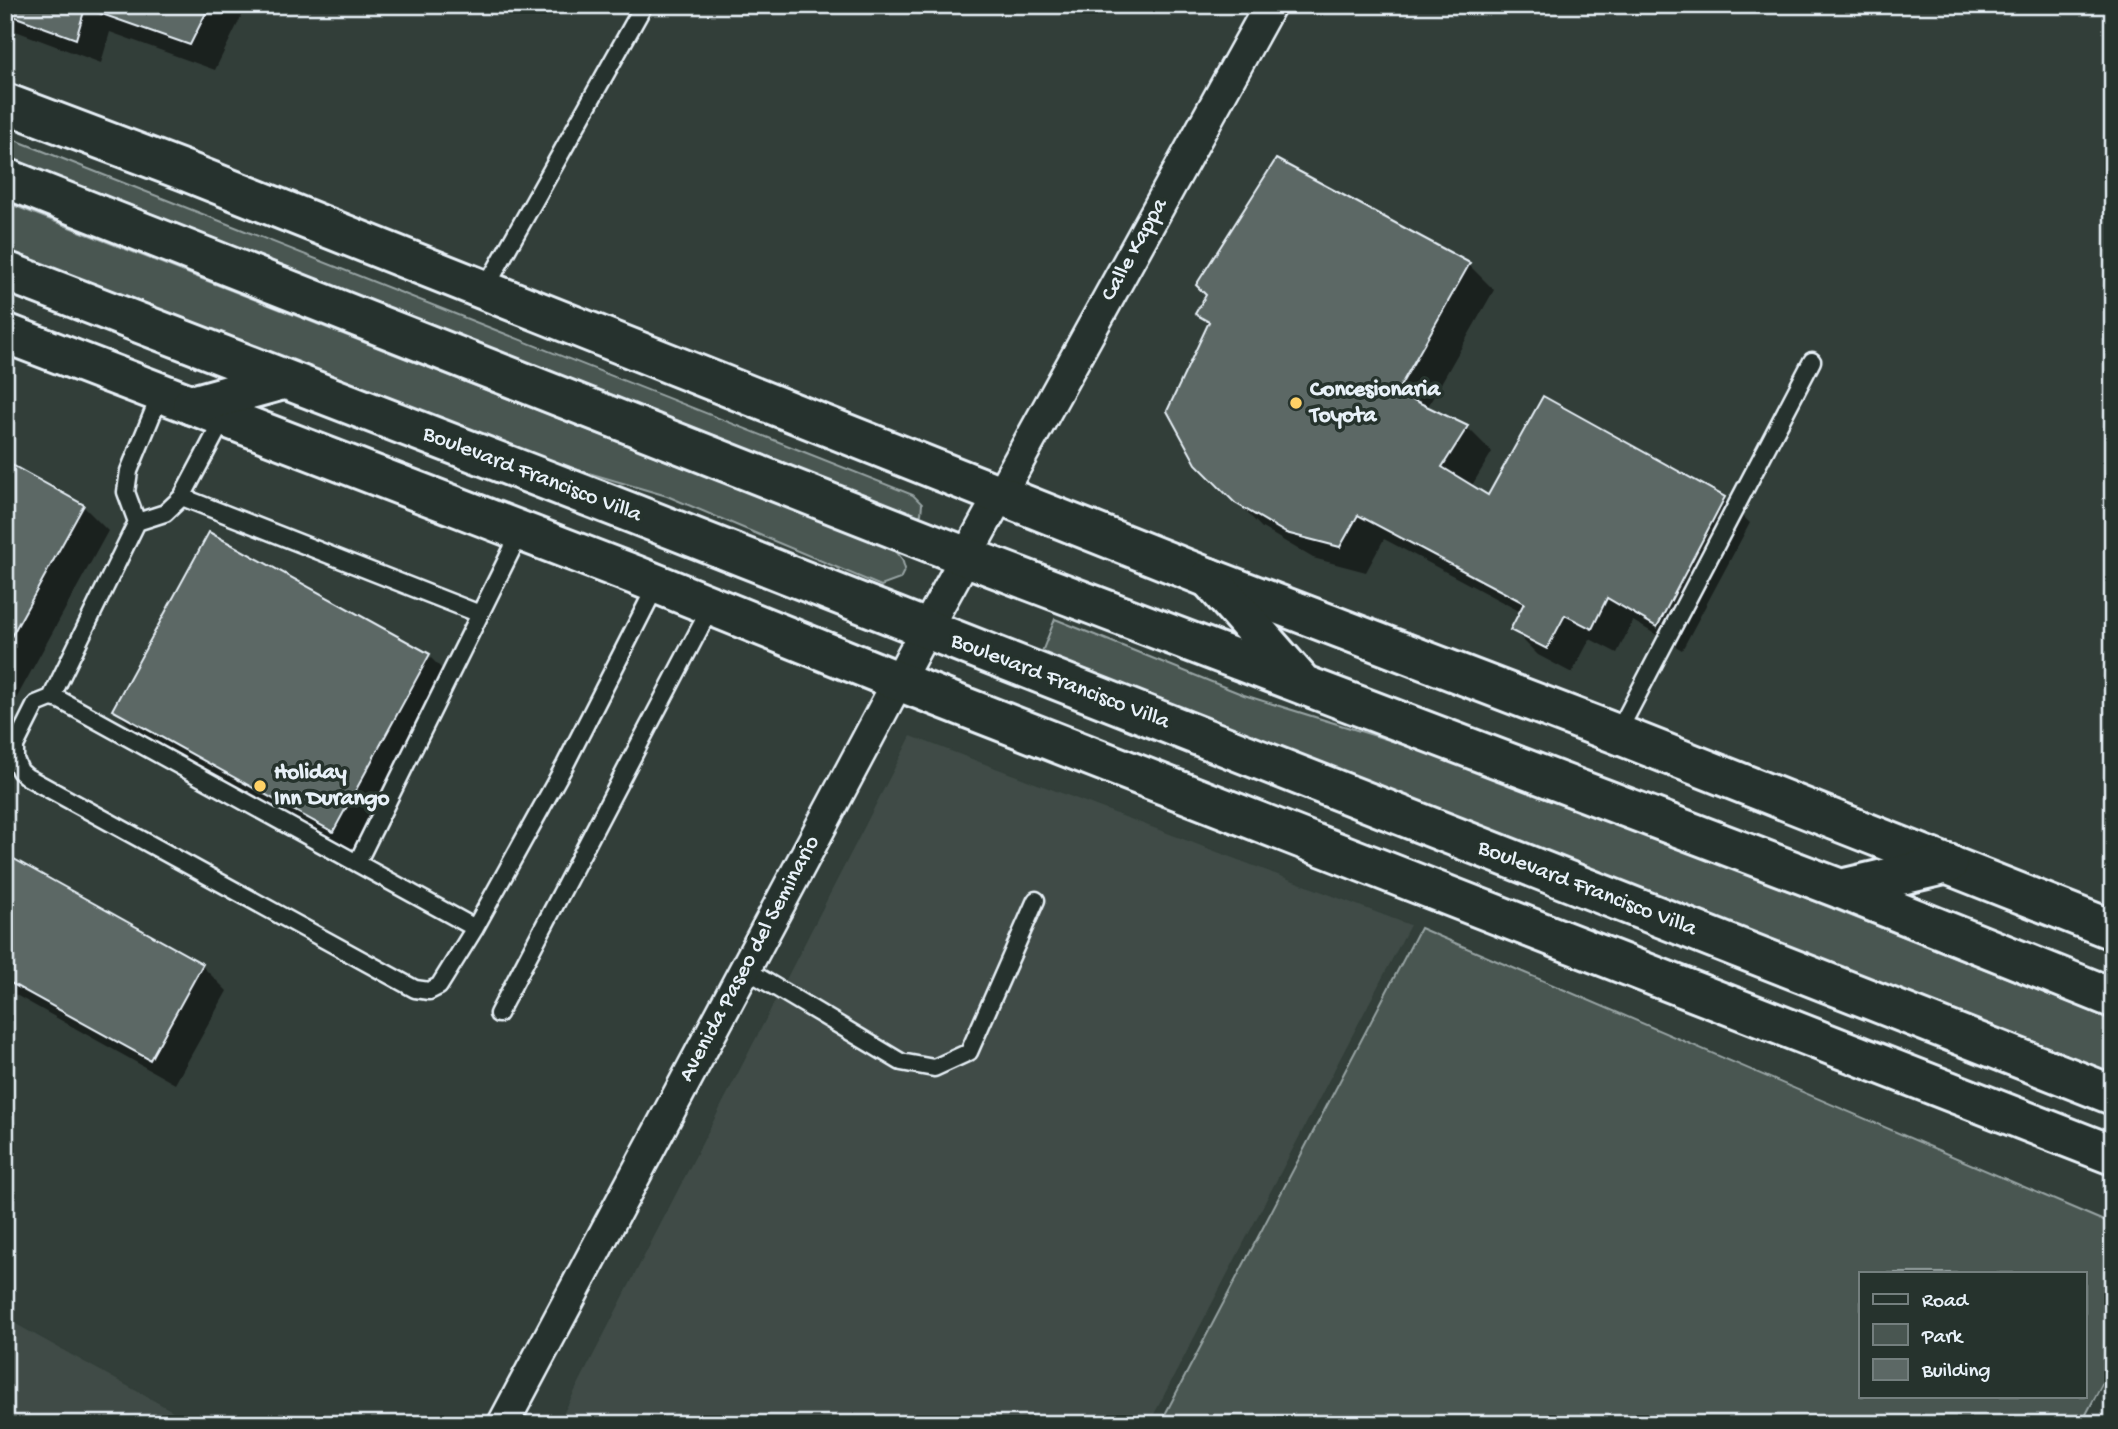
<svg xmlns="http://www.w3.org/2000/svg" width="2118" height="1429" font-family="'Gochi Hand',sans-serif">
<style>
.built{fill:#3f4b46}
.green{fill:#495651;stroke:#98a4a4;stroke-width:2;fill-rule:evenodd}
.shadow{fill:#0007}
.building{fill:#5c6865;stroke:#e8f1f8;stroke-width:2}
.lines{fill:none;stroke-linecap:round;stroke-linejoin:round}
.lane-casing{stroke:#e8f1f8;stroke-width:21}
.street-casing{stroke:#e8f1f8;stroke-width:35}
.secondary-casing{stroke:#e8f1f8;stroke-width:44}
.primary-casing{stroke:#e8f1f8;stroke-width:44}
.lane{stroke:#26332d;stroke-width:16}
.street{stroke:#26332d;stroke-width:30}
.secondary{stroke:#26332d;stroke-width:38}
.primary{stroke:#26332d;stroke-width:38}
.poi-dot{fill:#ffd166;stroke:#26332d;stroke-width:2.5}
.labels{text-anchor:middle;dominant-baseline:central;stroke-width:7;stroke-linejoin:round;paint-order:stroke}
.street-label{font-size:23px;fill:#e8f1f8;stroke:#26332d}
.poi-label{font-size:23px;font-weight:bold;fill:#e8f1f8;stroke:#26332d;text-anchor:start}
</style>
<rect width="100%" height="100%" fill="#323e39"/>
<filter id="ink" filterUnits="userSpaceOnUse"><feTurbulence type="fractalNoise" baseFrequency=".0143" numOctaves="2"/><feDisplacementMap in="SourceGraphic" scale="14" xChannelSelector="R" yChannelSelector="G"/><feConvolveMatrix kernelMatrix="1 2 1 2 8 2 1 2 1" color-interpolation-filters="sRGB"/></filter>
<g filter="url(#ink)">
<path class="built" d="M911 736 1410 925 1149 1424H558Z
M5 1318 196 1424H5Z"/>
<path class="green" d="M5 136 913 495 922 504 921 514 916 519 5 165Z
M5 202 895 550 902 559 905 569 900 579 881 586 667 496 408 420 5 261Z
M1055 619 1244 695 1476 767 2113 1020V1076L1040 657Z
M1420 928 2113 1225V1363L2081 1424H1160ZM1861 1273H2085V1396H1861Z"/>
<path class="shadow" d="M5 5H247L215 70 110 32 101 63 5 27Z
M1276 162 1469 265 1494 290 1427 408 1467 427 1492 452 1471 487 1488 498H1724L1750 523 1682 650 1633 621 1617 653 1590 639 1572 673 1538 655 1513 630 1521 612 1384 539 1366 572 1313 558 1262 528 1198 463 1209 325 1197 313Z
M5 463 83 506 108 531 5 719Z
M429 656 454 681 358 856 140 735 114 710Z
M5 856 201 965 227 991 175 1084 5 989Z"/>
<path class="building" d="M5 5H210L190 45 85 8 76 39 5 13Z
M1276 159 1470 263 1397 392 1468 426 1442 467 1488 495 1543 396 1725 497 1657 627 1607 598 1592 629 1565 615 1547 649 1510 630 1524 603 1358 515 1340 547 1286 533 1235 503 1196 464 1167 411 1209 322 1195 314 1206 295 1196 285Z
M5 461 84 505 5 648Z
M209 532 430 654 333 832 112 710Z
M5 854 203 964 150 1060 5 980Z"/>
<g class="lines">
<defs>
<path id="lane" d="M485 289 644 5
M182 497 480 614
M137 522 165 513 182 497 224 418
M51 698 137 522 126 492 129 471 161 393
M1617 734 1812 361
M357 863 521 531
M475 928 60 700 51 698 36 704 15 746V759L20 771 27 777 415 989 429 991 439 986 475 928 565 765 657 584
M745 969 901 1062 934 1068 969 1052 1036 900
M498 1014 712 605"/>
<path id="street" d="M503 1424 926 629 1270 5"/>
<path id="secondary" d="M5 103 185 171 1209 578 1617 734 2113 930
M5 333 635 575 898 681 2113 1155"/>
<path id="primary" d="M5 178 967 557 1841 889 2113 998
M5 271 634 514 2113 1095
M192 405 283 380
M1209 578 1299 680
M1841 889 1948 864"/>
</defs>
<use href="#lane" class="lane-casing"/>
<use href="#street" class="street-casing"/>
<use href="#secondary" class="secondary-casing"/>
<use href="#primary" class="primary-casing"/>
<use href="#lane" class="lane"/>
<use href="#street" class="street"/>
<use href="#secondary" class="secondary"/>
<use href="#primary" class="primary"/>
</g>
</g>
<g class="poi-dot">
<circle cx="1296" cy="403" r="7"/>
<circle cx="260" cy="786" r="7"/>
</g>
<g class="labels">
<g class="street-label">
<text transform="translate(1135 250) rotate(-61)">Calle Kappa</text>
<text transform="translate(532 475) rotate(21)">Boulevard Francisco Villa</text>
<text transform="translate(1060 682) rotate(21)">Boulevard Francisco Villa</text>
<text transform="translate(1587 889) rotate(21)">Boulevard Francisco Villa</text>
<text transform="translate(750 959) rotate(-62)">Avenida Paseo del Seminario</text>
</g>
<g class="poi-label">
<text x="1310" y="390">Concesionaria<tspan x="1310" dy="26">Toyota</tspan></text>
<text x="274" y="773">Holiday<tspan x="274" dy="26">Inn Durango</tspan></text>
</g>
</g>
<rect width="2118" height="1429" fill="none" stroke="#26332d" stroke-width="28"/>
<rect x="14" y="14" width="2090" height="1401" fill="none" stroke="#e8f1f8" stroke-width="2.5" filter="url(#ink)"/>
<rect x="1859" y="1272" width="228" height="126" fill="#26332d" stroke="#747f7e" stroke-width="2"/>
<rect x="1873" y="1294" width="35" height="10" fill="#26332d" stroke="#747f7e" stroke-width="2"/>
<text x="1922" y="1306" font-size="21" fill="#e8f1f8">Road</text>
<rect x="1873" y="1324" width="35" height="21" fill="#495651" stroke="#747f7e" stroke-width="2"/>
<text x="1922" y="1342" font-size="21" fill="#e8f1f8">Park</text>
<rect x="1873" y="1359" width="35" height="21" fill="#5c6865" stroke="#747f7e" stroke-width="2"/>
<text x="1922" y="1376" font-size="21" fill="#e8f1f8">Building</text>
</svg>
